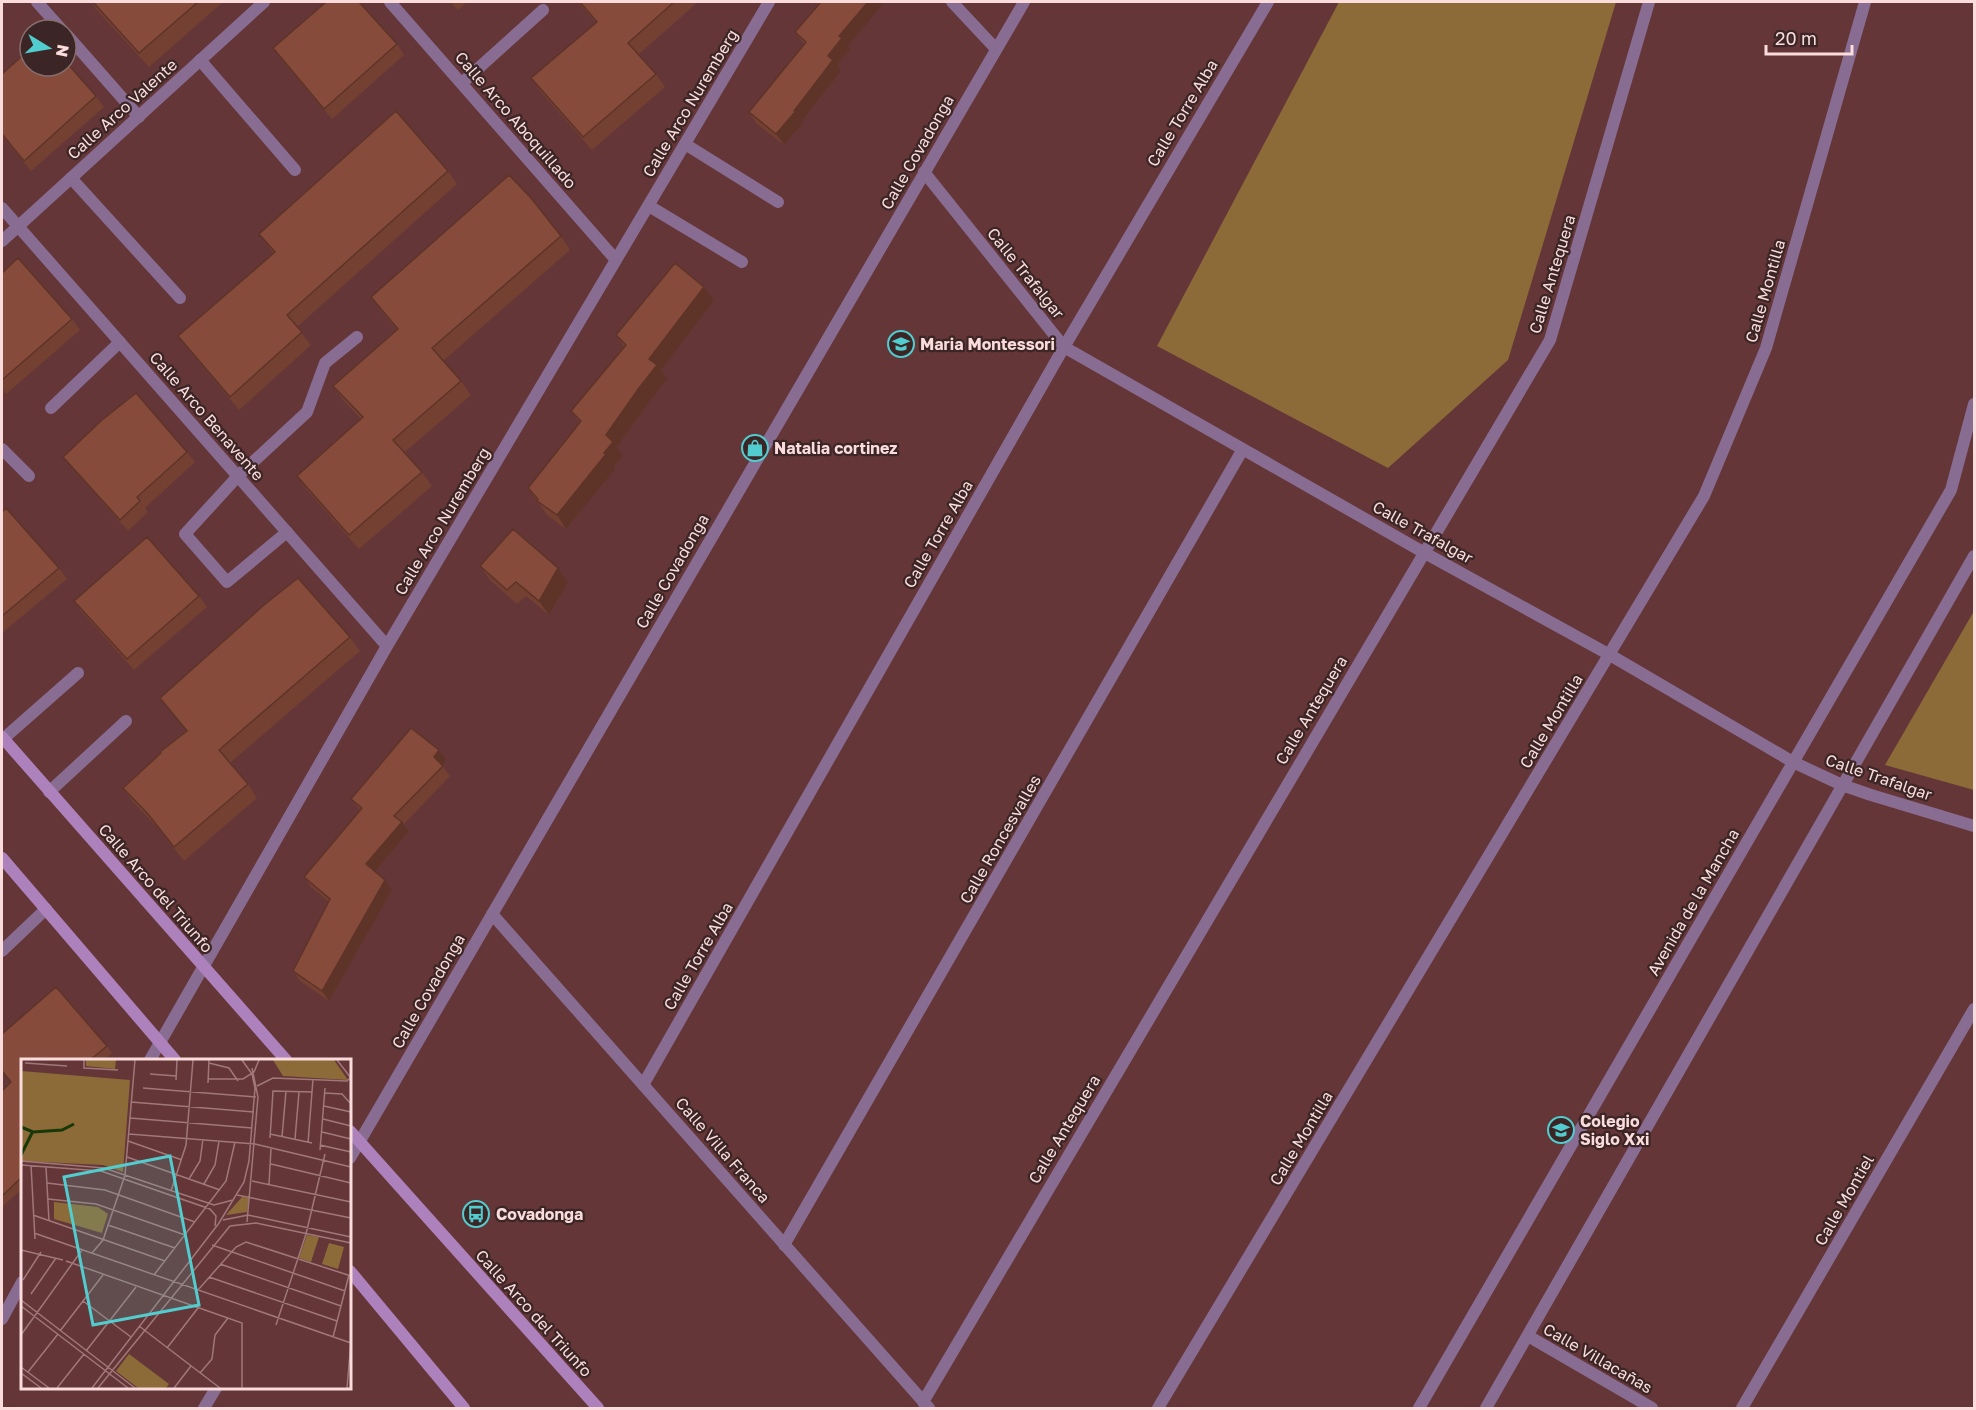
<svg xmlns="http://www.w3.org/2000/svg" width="1976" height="1410" font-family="'Golos Text',sans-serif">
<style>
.green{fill:#8c6b38}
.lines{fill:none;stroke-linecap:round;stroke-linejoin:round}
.lane{stroke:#886c92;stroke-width:12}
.street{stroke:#886c92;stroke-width:12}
.secondary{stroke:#ad81bc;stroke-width:12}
.wall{fill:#734032}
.shaded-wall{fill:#5e3429}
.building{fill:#864b3a;stroke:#5e3429;stroke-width:1.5}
.labels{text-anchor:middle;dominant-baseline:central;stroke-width:4.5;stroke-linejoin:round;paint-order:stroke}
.street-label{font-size:16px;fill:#fadcdc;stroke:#3b2525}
.poi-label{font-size:16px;font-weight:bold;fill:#fadcdc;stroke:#3b2525;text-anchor:start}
.inset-river{fill:none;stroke:#183907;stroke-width:3}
.inset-road{fill:none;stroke:#a0787a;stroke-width:1.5}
.view{fill:#52cdcf;fill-opacity:0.15;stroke:#52cdcf;stroke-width:3}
.inset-edge{fill:none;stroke:#fadcdc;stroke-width:3}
</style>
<rect width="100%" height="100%" fill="#643638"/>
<path class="green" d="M1339 2H1616L1508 360 1388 468 1157 346Z
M1974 611V790L1885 765Z"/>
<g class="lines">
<path class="lane" d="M37 2 62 30
M66 34 139 117
M200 60 295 170
M462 83 543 10
M685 144 778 202
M71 178 180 298
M649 206 742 262
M51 408 120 342
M2 449 29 476
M287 532 227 582 185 534 238 476 307 412 325 363 357 337
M3 739 78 673
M49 792 126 721
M2 951 46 909"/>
<path class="street" d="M390 2 616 260
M952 2 996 49
M924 172 1064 347 1423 552 1610 655 1793 762 1842 785 1871 795 1974 826
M2 208 387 646
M2 241 264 2
M492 914 929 1408
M150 1060 387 646 769 2
M643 1085 1064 347 1268 2
M350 1158 1024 2
M784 1245 1243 449
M2 1319 22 1282
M1528 1336 1652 1408
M923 1402 1550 340 1649 2
M204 1408 216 1388
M1158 1408 1704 496 1766 348 1865 2
M1419 1408 1951 490 1974 404
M1486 1408 1974 556
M1742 1408 1974 1009"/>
<path class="secondary" d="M2 737 286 1060
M2 858 175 1060
M350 1131 598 1408
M350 1271 464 1408"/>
</g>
<path class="wall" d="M91 2H223L149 67 96 9Z
M451 2H467L458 10Z
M578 2H698L639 54 656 74 665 87 592 150 540 91 531 78 596 23Z
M821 2H885L848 46 850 49 837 65 841 71 802 121 803 123 784 145 756 123 749 112 804 44 795 32Z
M397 44 404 55 332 119 280 58 273 48Z
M2 74 96 96 104 107 31 171 2 136Z
M448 171 457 184 297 327 311 345 239 410 188 349 178 336 273 253 259 234Z
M561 236 570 250 443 361 461 381 471 395 405 452 422 472 432 486 359 549 307 490 297 476 361 419 343 400 333 386 397 330 381 311 371 297Z
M2 273 72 319 80 330 6 394 2 389Z
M704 287 714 301 661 370 667 379 649 402 617 447 623 456 614 466 616 468 566 529 547 515 528 488 580 423 571 411 624 347 616 335Z
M187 452 195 462 145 508 148 512 128 531 71 467 63 457Z
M2 512 59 568 67 579 2 633Z
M480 566 558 568 568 582 549 615 526 596 517 604 490 580Z
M199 596 207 607 134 670 81 611 74 601Z
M350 637 360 651 230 763 248 784 257 798 184 861 158 828 133 802 123 788 186 731 160 698Z
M439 750 446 760 442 765 450 776 404 824 409 831 375 872 385 880 392 890 329 1001 300 981 293 971 329 902 311 887 304 877 360 810 351 799Z
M2 1034 107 1046 112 1053 104 1060H22V1189L3 1206 2 1205V1091L11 1083 2 1072Z"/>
<path class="shaded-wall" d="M868 2H885L848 46 850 49 837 65 841 71 802 121 803 123 784 145 776 134 794 111 828 56 839 36Z
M704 287 714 301 661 370 667 379 649 402 617 447 623 456 614 466 616 468 566 529 557 515 606 435 649 359Z
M558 568 568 582 549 615 539 601Z
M439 750 446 760 441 767 434 757Z
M402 822 409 831 373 874 366 864Z
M385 880 392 890 329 1001 322 991Z"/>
<path class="building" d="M93 2H198L139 53Z
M326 2H359L397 44 324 109 273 48Z
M580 2H674L628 43 656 74 583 137 531 78 597 22Z
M821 2H868L839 36 842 38 828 56 833 60 794 111 795 112 776 134 749 112 806 42 795 32Z
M30 49V66H66V62L96 96 24 161 2 134V74Z
M396 111 448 171 287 315 302 332 230 397 178 336 275 252 259 234Z
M509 175 531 198 561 236 432 348 461 381 393 440 422 472 349 535 297 476 363 417 333 386 398 329 371 297Z
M18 258 72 319 2 380V273Z
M675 263 704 287 649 359 657 365 639 388 606 435 613 442 604 453 606 454 557 515 537 501 538 499 528 488 581 421 571 411 626 345 616 335Z
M136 393 187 452 137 497 140 501 120 520 63 457 102 420Z
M6 508 59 568 2 616V512Z
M513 529 558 568 539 601 516 582 507 590 480 566Z
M147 537 199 596 127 659 74 601Z
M298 578 350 637 219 750 248 784 174 847 148 814 123 788 161 753 160 752 187 731 160 698 264 605Z
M411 728 439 750 434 757 443 766 394 816 402 822 366 864 385 880 322 991 293 971 330 899 304 877 362 808 351 799Z
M56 987 107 1046 90 1060H22V1177L2 1196V1091L11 1082 2 1071V1034Z"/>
<defs>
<symbol id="school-ring" viewBox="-11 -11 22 22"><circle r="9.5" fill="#3b2525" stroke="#52cdcf" stroke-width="1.5"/><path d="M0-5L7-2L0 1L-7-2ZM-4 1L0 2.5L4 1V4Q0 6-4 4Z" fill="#52cdcf"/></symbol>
<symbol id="shop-ring" viewBox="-11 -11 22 22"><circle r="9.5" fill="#3b2525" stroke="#52cdcf" stroke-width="1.5"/><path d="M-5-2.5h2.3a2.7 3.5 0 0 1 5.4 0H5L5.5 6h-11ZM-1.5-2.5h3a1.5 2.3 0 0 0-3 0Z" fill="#52cdcf"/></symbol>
<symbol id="bus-ring" viewBox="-11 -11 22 22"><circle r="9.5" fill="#3b2525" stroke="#52cdcf" stroke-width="1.5"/><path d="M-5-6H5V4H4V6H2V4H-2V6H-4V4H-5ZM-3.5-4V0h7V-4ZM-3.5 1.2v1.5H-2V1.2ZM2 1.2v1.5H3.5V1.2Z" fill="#52cdcf"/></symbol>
</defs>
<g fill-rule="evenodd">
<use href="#school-ring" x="886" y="329" width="30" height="30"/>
<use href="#shop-ring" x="740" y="433" width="30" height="30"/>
<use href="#school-ring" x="1546" y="1115" width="30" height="30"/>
<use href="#bus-ring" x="461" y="1199" width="30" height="30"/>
</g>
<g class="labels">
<g class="street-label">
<text transform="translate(690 103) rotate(-59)">Calle Arco Nuremberg</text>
<text transform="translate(122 109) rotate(-42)">Calle Arco Valente</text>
<text transform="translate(1182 113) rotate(-59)">Calle Torre Alba</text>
<text transform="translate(516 120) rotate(49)">Calle Arco Aboquillado</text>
<text transform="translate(917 152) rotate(-60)">Calle Covadonga</text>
<text transform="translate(1026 273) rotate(51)">Calle Trafalgar</text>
<text transform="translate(1552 274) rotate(-73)">Calle Antequera</text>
<text transform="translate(1765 291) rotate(-74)">Calle Montilla</text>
<text transform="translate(207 416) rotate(49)">Calle Arco Benavente</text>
<text transform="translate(442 521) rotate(-59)">Calle Arco Nuremberg</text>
<text transform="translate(1423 532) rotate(29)">Calle Trafalgar</text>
<text transform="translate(938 534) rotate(-60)">Calle Torre Alba</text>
<text transform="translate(672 571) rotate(-60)">Calle Covadonga</text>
<text transform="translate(1311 710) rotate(-59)">Calle Antequera</text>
<text transform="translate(1551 721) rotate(-59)">Calle Montilla</text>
<text transform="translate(1879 777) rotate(19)">Calle Trafalgar</text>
<text transform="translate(1000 839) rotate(-60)">Calle Roncesvalles</text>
<text transform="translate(156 888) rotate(49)">Calle Arco del Triunfo</text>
<text transform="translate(1693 902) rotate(-60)">Avenida de la Mancha</text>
<text transform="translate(698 956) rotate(-60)">Calle Torre Alba</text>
<text transform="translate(428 991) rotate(-60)">Calle Covadonga</text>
<text transform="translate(1064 1129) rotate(-59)">Calle Antequera</text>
<text transform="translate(1301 1138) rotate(-59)">Calle Montilla</text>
<text transform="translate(723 1150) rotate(49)">Calle Villa Franca</text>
<text transform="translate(1844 1200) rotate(-60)">Calle Montiel</text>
<text transform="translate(534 1313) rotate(48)">Calle Arco del Triunfo</text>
<text transform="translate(1598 1358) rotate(30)">Calle Villacañas</text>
</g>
<g class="poi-label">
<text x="920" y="344">Maria Montessori</text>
<text x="774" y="448">Natalia cortinez</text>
<text x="1580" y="1121">Colegio<tspan x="1580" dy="18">Siglo Xxi</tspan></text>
<text x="496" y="1214">Covadonga</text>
</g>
</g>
<g transform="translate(21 1059)">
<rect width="330" height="330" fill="#643638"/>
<path d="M65 1H95L94 10 65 7ZM252 1H313L327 21 262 17ZM0 12 109 21 102 113 82 106 0 102ZM221 138 228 139 226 153 205 156ZM33 143 77 148 87 155 81 174 33 160ZM286 176 298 178 290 203 278 199ZM308 184 323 188 317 210 301 205ZM108 295 148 325 145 329H117L95 312Z" fill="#8c6b38"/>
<path class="inset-river" d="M0 68 12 73 41 71 53 65M0 96 11 74"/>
<path class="inset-road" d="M63 1V9L97 11M316 1 330 19M4 4 46 7M188 4 208 9 217 22M129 15 155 17M187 20H222L233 13 238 1M155 21 156 1M187 24 188 1M236 27 252 19 326 22 330 18M122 29 235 38M304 34 321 35 330 45M110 43 233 53M303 47 330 53M109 59 231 69M302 60 330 67M301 73 330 80M108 75 234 85 330 108M249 75 291 84M261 78 265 32M249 79 252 32 291 33M274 80 278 33M107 82 161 101M287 84 292 20M299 86 330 93M299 91 304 29M106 98 199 131M0 102 83 109 193 146 212 141M250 105 330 124M0 106 80 112 189 150 195 157 194 167M10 106 14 180M25 108 28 162M168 120 179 102 182 80M231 122 330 143M26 124 84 131 174 163M183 125 194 106 198 82M248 125 250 90M150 132 165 86 172 1M216 136 330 159M27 140 75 145 164 176M12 156 144 202M202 161 227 156 330 178M226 163 237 38 231 9M87 166 154 189M13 174 330 284M191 186 324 232M0 191 42 201M71 194 82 181 104 116 114 1M45 202 221 264V329M199 205 320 247M133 216 205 122 214 83M188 218 316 262M2 221 20 193M177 231 215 188 225 183 330 217M10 235 35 199M0 241 114 329M62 242 110 278M0 247 107 329M255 266 285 175 304 95M118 267 199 329M39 272 82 216M0 276 61 191M312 278 328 216M146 289 177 249M65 292 115 228M0 308 28 329M7 313 37 275M0 314 20 329M179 314 191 300 194 276 207 259M36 329 63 295M71 329 198 164 223 123 228 102 234 29 231 15 221 1M77 329 209 167 235 164 330 184M153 329 170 307M326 329 330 283"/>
<path class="view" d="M149 97 178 246 72 266 43 118Z"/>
<rect width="330" height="330" class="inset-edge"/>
</g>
<rect width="1976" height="1410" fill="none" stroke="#fadcdc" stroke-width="6"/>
<g transform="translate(48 48) rotate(101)"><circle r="28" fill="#3b2525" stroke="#876e6e" stroke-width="1.5"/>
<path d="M0-4.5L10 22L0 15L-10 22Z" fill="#52cdcf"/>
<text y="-9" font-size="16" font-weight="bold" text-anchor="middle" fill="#fadcdc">N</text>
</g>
<path d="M1766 45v9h86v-9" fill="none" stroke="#fadcdc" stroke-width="3"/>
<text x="1775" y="45" font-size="18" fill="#fadcdc" stroke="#3b2525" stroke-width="4.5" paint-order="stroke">20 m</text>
</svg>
